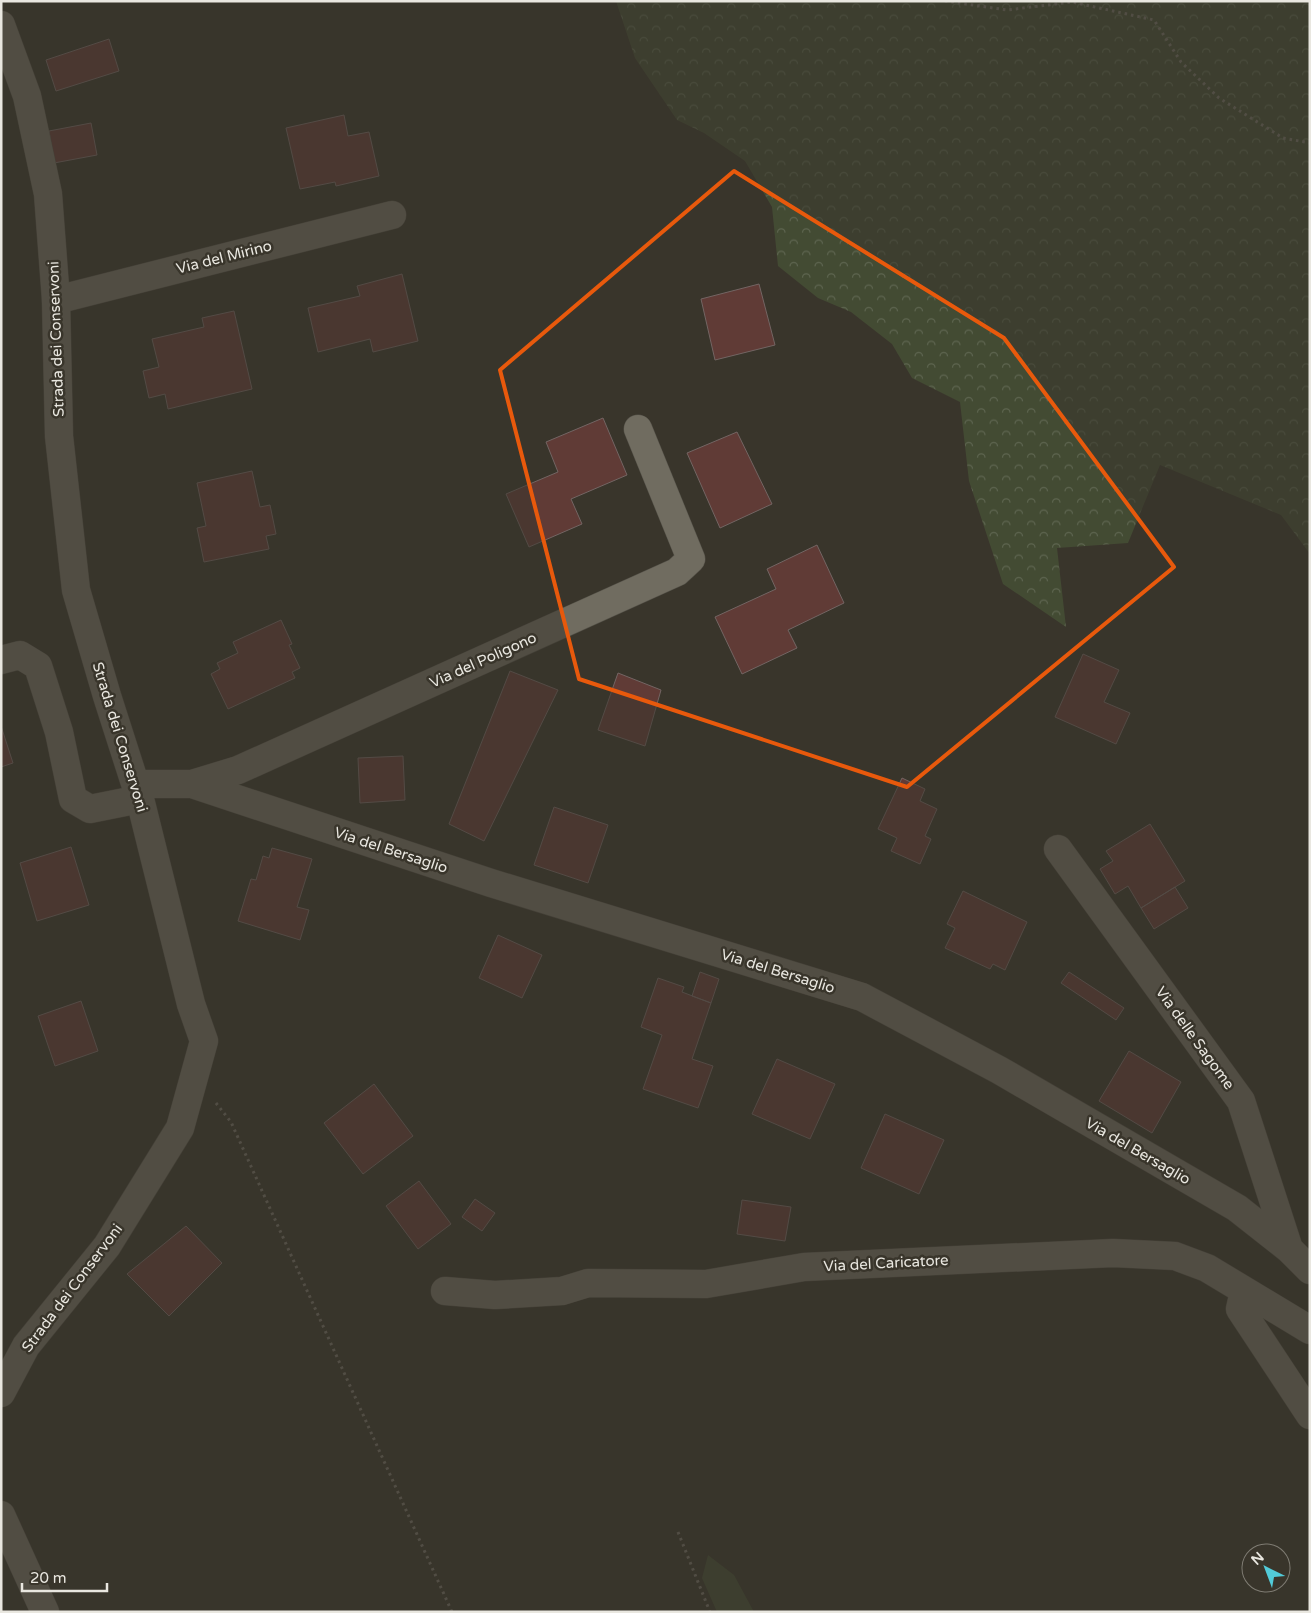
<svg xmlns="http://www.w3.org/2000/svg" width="1311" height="1613" font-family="'Varela Round',sans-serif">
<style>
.green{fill:#434b33}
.forest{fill:url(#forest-crowns)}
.building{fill:#603b36;stroke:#736563}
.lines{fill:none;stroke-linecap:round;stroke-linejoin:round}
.minor-casing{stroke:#545148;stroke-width:29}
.tertiary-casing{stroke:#545148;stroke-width:29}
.path{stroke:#706c63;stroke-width:3;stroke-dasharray:2.5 4;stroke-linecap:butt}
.minor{stroke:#706c60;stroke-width:28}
.tertiary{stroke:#706c60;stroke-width:28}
.marked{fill:none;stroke:#e8590c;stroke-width:4;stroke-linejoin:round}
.labels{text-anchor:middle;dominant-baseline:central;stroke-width:5;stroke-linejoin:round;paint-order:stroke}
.street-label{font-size:15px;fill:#e9e7e0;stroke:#39352b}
</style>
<defs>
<pattern id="forest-crowns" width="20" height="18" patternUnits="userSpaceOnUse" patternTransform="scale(1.25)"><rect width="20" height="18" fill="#434b33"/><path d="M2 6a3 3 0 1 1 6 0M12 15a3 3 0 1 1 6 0" fill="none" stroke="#5e6550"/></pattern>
</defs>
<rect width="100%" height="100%" fill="#39352b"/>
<path class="green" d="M708 1555 734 1575 754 1612H717L702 1578Z"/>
<path class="forest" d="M616 1H1310V554L1281 515 1160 465 1128 543 1057 548 1066 627 1003 584 969 481 960 402 912 378 892 344 851 312 818 298 778 266 772 207 745 161 704 133 677 120 635 58Z"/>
<path class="building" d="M109 39 119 71 56 91 46 60Z
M344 115 348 136 369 132 379 176 336 186 335 182 300 189 286 128Z
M91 123 97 155 54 163 49 131Z
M402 274 418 341 373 352 370 339 318 352 308 308 360 296 357 286Z
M759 284 775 345 715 360 701 299Z
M234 311 252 389 168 409 165 394 149 398 143 371 159 367 152 339 204 327 202 318Z
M603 418 627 475 571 499 582 524 529 547 506 494 558 472 546 442Z
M737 432 772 504 720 528 687 453Z
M252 471 260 507 270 505 276 534 266 536 269 549 204 562 197 528 206 526 197 483Z
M817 545 844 603 788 630 797 648 742 674 715 617 776 589 767 569Z
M281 620 292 644 289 645 300 668 292 672 295 678 228 709 211 674 220 669 217 663 238 653 233 642Z
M1083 654 1119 670 1104 702 1130 713 1116 744 1055 717Z
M510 671 558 690 484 841 449 824Z
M618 673 661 690 645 746 598 730Z
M1 726 13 763 1 767Z
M403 756 405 800 360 803 358 758Z
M902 778 925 789 920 801 937 809 925 836 931 839 920 864 891 851 897 838 878 829Z
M554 807 608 825 588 883 534 865Z
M1150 824 1185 881 1141 908 1128 886 1115 894 1100 869 1113 861 1106 851Z
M71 847 89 905 37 921 20 863Z
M272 848 312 859 297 907 309 910 300 940 238 921 251 879 256 880 263 856 269 858Z
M1175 887 1188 908 1154 929 1141 908Z
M963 891 1027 922 1005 970 993 964 990 969 945 948 955 928 947 924Z
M498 935 542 955 522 998 479 978Z
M700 972 719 979 711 1003 692 996Z
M1069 972 1124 1008 1116 1020 1061 983Z
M658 978 684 987 682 992 711 1003 692 1059 713 1066 698 1108 643 1089 662 1035 641 1027Z
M81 1001 98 1051 55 1066 38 1016Z
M1129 1051 1181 1082 1152 1133 1099 1101Z
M777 1059 835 1084 810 1139 752 1114Z
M374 1084 413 1136 363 1174 324 1123Z
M885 1114 944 1140 919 1194 861 1168Z
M419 1181 451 1224 418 1249 386 1206Z
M475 1199 495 1213 482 1231 462 1217Z
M742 1200 791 1207 785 1241 737 1234Z
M186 1226 222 1263 169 1316 127 1274Z"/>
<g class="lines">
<defs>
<path id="minor" d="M56 300 392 215
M1 660 20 655 38 666 59 732 73 799 90 809 140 799
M136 784H192L238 770 677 572 691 559 638 429
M192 784 491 883 862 997 999 1070 1237 1208 1289 1249 1310 1270
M1058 849 1241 1101 1289 1249
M445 1291 495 1295 562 1291 588 1283 706 1284 804 1267 1113 1253 1175 1256 1207 1268 1310 1330
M1244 1291 1240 1309 1310 1415"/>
<path id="tertiary" d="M1 25 27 96 48 194 56 300 59 436 76 590 107 696 140 799 191 1004 204 1041 180 1128 107 1246 26 1346 1 1393
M1 1515 45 1612"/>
</defs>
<use href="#minor" class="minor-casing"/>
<use href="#tertiary" class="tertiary-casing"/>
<path class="path" d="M945 1 1007 10 1072 2 1154 20 1181 62 1219 98 1283 138 1310 143
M216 1103 231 1122 452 1612
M678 1532 710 1612"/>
<use href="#minor" class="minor"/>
<use href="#tertiary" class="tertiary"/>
</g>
<path d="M0 0H1311V1613H0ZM734 171 1004 338 1174 567 907 787 579 679 500 370Z" fill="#39352b" fill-opacity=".55" fill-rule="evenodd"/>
<path class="marked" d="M734 171 1004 338 1174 567 907 787 579 679 500 370Z"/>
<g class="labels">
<g class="street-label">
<text transform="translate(224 257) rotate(-14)">Via del Mirino</text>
<text transform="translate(56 339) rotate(-92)">Strada dei Conservoni</text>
<text transform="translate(483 660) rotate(-24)">Via del Poligono</text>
<text transform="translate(120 737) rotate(73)">Strada dei Conservoni</text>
<text transform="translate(391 850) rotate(18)">Via del Bersaglio</text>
<text transform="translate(778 971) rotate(17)">Via del Bersaglio</text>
<text transform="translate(1195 1038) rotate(54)">Via delle Sagome</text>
<text transform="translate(1138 1151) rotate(30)">Via del Bersaglio</text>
<text transform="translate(886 1263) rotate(-3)">Via del Caricatore</text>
<text transform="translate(72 1288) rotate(-53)">Strada dei Conservoni</text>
</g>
</g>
<rect width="1311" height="1613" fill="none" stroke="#e9e7e0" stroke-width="5"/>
<g transform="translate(1266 1568) rotate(318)"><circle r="24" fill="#39352b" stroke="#7f7c73"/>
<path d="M0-4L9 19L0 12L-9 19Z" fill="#52cbd9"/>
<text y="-8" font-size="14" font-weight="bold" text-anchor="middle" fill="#e9e7e0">N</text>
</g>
<path d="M22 1583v8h85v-8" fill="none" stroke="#e9e7e0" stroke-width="2.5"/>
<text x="30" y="1583" font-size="15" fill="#e9e7e0" stroke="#39352b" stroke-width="4" paint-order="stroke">20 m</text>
</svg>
